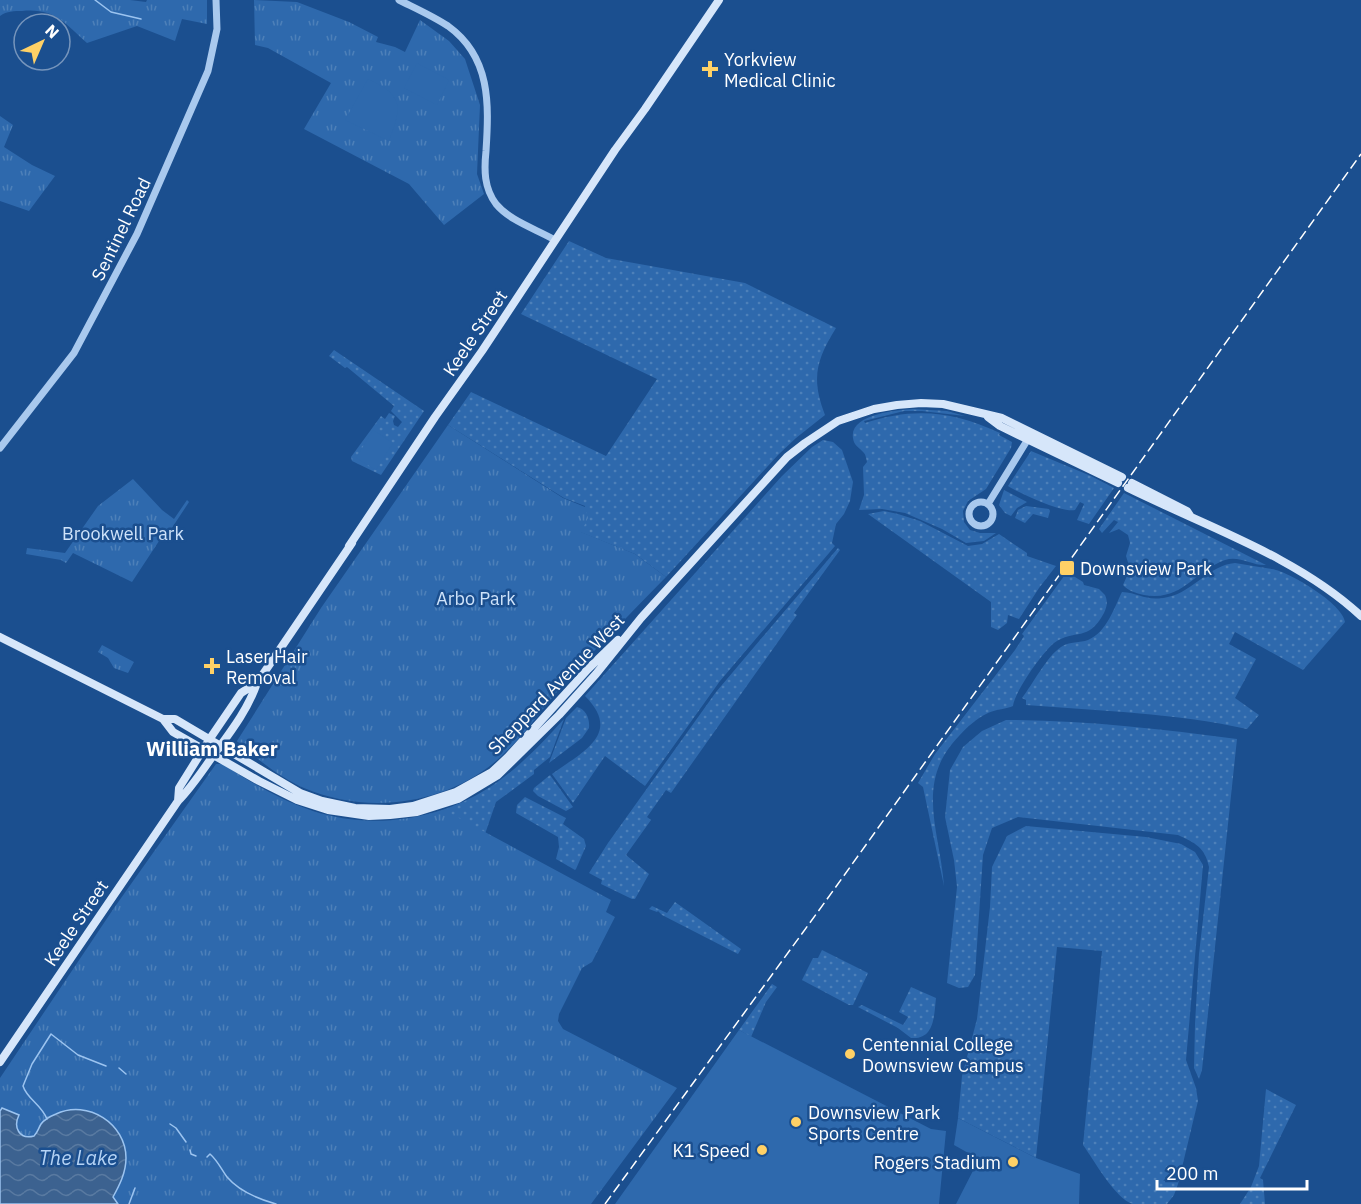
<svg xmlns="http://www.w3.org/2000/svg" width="1361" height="1204" font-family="'IBM Plex Sans',sans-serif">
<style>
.grass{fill:url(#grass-dots)}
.park{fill:url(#park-tufts)}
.pitch{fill:#2e69ad}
.water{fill:url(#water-waves);stroke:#9cc4f0;stroke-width:1.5}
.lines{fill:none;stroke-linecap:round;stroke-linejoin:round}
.stream{stroke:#9cc4f0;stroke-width:1.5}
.tertiary{stroke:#a9c9ee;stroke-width:7}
.secondary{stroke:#d6e6fa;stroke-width:8}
.rail{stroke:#fff;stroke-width:1.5;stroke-dasharray:10 4.5;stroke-linecap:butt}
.poi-dot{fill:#ffd166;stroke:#1b4f8f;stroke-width:2}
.labels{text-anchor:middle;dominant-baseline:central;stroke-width:5;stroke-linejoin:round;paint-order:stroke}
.poi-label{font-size:18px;fill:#fff;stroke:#1b4f8f;text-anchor:start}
.street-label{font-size:18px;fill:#fff;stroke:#1b4f8f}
.park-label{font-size:18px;fill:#cfe3fa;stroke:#1b4f8f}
.neighbourhood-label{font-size:20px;font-weight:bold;fill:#fff;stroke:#1b4f8f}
.water-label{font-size:20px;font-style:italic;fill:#b5d3f5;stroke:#1b4f8f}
</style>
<defs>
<pattern id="grass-dots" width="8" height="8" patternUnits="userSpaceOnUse" patternTransform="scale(1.5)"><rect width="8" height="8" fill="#2e69ad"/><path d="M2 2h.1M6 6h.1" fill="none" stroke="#4d80b9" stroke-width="1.8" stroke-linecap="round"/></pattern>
<pattern id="park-tufts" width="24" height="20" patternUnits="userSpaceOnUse" patternTransform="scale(1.5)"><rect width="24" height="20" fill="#2e69ad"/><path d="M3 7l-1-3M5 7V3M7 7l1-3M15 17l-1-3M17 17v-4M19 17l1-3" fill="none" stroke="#4d80b9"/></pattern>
<pattern id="water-waves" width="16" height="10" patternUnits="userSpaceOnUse" patternTransform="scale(1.5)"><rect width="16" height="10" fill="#3c6290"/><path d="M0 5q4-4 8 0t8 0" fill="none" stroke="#597aa1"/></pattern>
</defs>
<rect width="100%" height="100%" fill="#1b4f8f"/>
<path class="grass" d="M569 241 606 258 745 283 836 328C816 360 811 379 825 415L796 438 778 455 666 577 635 554 580 532 585 506 564 498 448 425 471 392 606 456 657 379 521 314Z
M334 350 424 411 381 475 352 461 351 457 381 416 385 419 389 413 395 416 393 421 394 425 398 427 402 422 391 411 394 406 347 367 345 368 329 356Z
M913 409 947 411 965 416 922 411H904L864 421 865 423C914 407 953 411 1000 433L999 435 1012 442 1011 448 986 489 968 501 963 511 964 522 970 530 980 533H996L984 541 966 543 942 529 905 513 882 509 859 510 864 495 863 467 867 462C866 459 866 455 864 453 859 447 854 446 853 438 849 414 898 410 913 409Z
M823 440 833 442 842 450 853 482 850 501 844 514 836 524 832 543 835 546 720 681 645 786 605 756 573 803 552 774C582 752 623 734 585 696L782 476 812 447Z
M1031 451 1091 476 1114 488 1089 524 1077 520 1084 504 1080 502 1075 510C1062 513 1019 493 1008 486Z
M1004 490 1027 502 1017 508 1011 516 1005 513 999 505Z
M1124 493 1266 565C1253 566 1239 555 1225 560 1194 571 1182 602 1144 595 1136 593 1128 591 1123 585L1130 569 1126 556 1130 543 1128 535 1119 529 1109 533 1118 522 1114 520 1102 533 1099 529Z
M1026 506 1049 509 1050 511 1048 518 1033 514 1025 523 1015 518 1018 510Z
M884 511 898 514 920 521 968 546 982 544 999 534 1027 553V556L1056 566 1039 588 1019 619 1008 615 1007 623 998 630 991 627V602L868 514Z
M838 548 840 550 794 613 797 615 671 793 666 790 647 817 651 820 626 855 649 874 635 899H632L601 884 602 880 589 873 608 843 716 692Z
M1235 563C1247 565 1259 567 1272 569 1290 572 1343 604 1345 622L1303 670 1235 632 1229 644 1256 659 1235 698 1259 715 1247 729C1175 713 1100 711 1026 705V700L1022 698C1033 684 1047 656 1061 647 1070 641 1080 643 1088 640 1107 632 1114 608 1122 592 1140 593 1146 602 1168 597 1193 592 1209 565 1235 563Z
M1067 572 1083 582 1084 585 1099 589 1105 595C1108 602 1107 606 1104 613 1088 643 1075 628 1054 643 1042 653 1015 691 1013 706 1007 709 996 709 988 713 976 719 967 727 959 736 914 782 940 831 944 886L923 787 918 783 935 754 1015 650 1024 636 1022 634Z
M577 707C586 709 590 719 589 728L582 738 549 763 566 718Z
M564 719 550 757 534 770V774L496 802 484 837 403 820C479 806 514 774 564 719Z
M1006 720C1084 720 1160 729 1237 739L1202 1070 1199 1079 1194 1068 1195 1024 1199 954 1209 867C1205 847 1195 843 1178 835L1018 817 992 828 983 855 975 975 968 987 959 988 947 983 957 887 954 860 945 817 950 770 963 747 982 731Z
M550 775 573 807 566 811 538 796 533 791 534 788Z
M525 797 566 818 563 824 584 839 586 846 576 869 575 870 556 859 559 847 558 837 516 813 517 805Z
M1026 826 1146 837 1181 844 1195 852 1203 865 1186 1060 1196 1088 1198 1101 1178 1184 1174 1195 1167 1204C1157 1204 1143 1204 1133 1204 1115 1199 1094 1160 1083 1145L1102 951 1057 947 1036 1158 958 1118 962 1076 977 1019 990 907 992 867 1007 836Z
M675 902 741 949 738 954 662 915 658 911 657 912 649 909 652 906 667 913Z
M822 950 868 973 853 1005H849L802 980 813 958H818Z
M772 984 777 987 766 1002 751 1037 739 1030Z
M911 987 936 998C934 1015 935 1040 911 1038L898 1028 858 1007 862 1005 903 1025 908 1017 899 1012Z
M1266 1089 1296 1105 1260 1178 1263 1180 1265 1204H1240L1251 1187 1259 1166Z"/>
<path class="park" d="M0 0H130L146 2 147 0H207V24L182 19 175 41 137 26 87 43C64 23 55 8 22 11 14 11 7 11 0 16Z
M254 0 297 2 349 22 378 37 376 42 395 47 405 52 420 20 449 41 465 59 480 105 477 174 484 194 444 225 409 184 304 129 331 83 268 48 255 45Z
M0 116 13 125 4 147 32 165 55 176 29 211 0 201Z
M448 425 563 498 585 507 588 518 581 532 635 554 666 577C633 611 600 644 568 679 544 706 524 737 496 761 444 805 367 815 304 788 279 777 257 759 237 741L321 608Z
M133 479 162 510 174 519 187 500 189 502 164 540 161 538 132 582 73 553 66 563 61 560 26 554 27 548 65 553 98 506Z
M102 645 134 662 128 673 114 668 108 658 98 652Z
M216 764H223C296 813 355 836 444 810L611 900 606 912 615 917 592 962 582 968 559 1014 558 1021 563 1029 677 1088 591 1204H0V1078L114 908Z"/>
<path class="pitch" d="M417 63 449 80 437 105 404 88Z
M368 79C404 96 402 106 389 141L345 120Z
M373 430 393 443 376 470 356 458Z
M739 1030 931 1129 946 1131 939 1204H615Z
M958 1118 1036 1158 1080 1174 1079 1204H956L979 1159 954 1145Z"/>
<path class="water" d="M2 1108 19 1115C13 1127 19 1140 34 1136 38 1132 38 1129 41 1124 44 1120 51 1116 56 1114 88 1099 126 1124 126 1158 126 1173 119 1186 113 1197L118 1204H0V1111Z"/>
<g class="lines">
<path class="stream" d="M95 0 111 12 141 19
M119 1068 126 1074
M47 1119C41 1104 27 1099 23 1086L32 1064 51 1034 78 1055 106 1066
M170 1124 176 1128 186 1142
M190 1150 191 1154 196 1156
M207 1157 210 1154C218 1161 221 1169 227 1177 239 1191 258 1199 276 1204
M129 1204 135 1188"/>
<path class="tertiary" d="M399 0C415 8 433 16 448 26 491 57 489 104 486 151 484 170 484 188 496 204 510 221 536 229 555 240
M0 448 74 353 137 234 208 71 217 29 216 0
M969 514a12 12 0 1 1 24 0a12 12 0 1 1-24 0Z
M988 504 1028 439"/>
<path class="secondary" d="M988 417 1000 426 1118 483
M1132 483 1187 511 1191 517
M1128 488C1205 526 1298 557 1361 616
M349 546 435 417 482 351 615 150 645 109 719 0
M0 637 163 719H175L300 793 322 801 355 808 390 809 413 806 456 792 492 772 508 757 588 669 618 640
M163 719 173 732 259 781 297 800 328 810 369 816 390 815 417 812 458 799 498 775 559 715 596 674 641 618 787 457 805 443 838 421 874 409 897 405 921 403 943 404 1002 418 1122 477
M178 801 179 788 209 740 241 693 257 683
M0 1062 178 801C190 789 200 774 210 760 228 735 247 712 257 683L352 543"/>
<path class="rail" d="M605 1204 825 902 1361 154"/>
</g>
<g class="poi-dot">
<path d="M707 60h6v6h6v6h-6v6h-6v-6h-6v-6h6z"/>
<rect x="1059" y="560" width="16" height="16" rx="3"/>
<path d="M209 657h6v6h6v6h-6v6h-6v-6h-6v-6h6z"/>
<circle cx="850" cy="1054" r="6"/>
<circle cx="796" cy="1122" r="6"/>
<circle cx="762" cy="1150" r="6"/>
<circle cx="1013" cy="1162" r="6"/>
</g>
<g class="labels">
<g class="poi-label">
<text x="724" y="59">Yorkview<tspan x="724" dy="21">Medical Clinic</tspan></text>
<text x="1080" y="568">Downsview Park</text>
<text x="226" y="656">Laser Hair<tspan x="226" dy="21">Removal</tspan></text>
<text x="862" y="1044">Centennial College<tspan x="862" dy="21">Downsview Campus</tspan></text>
<text x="808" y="1112">Downsview Park<tspan x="808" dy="21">Sports Centre</tspan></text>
<text x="750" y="1150" text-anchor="end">K1 Speed</text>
<text x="1001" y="1162" text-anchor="end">Rogers Stadium</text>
</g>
<g class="street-label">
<text transform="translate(121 229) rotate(-64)">Sentinel Road</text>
<text transform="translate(475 333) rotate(-56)">Keele Street</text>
<text transform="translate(556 684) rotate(-46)">Sheppard Avenue West</text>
<text transform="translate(76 923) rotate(-56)">Keele Street</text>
</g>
<g class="park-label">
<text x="123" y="533">Brookwell Park</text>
<text x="476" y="598">Arbo Park</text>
</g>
<g class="neighbourhood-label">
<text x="212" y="748">William Baker</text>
</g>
<g class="water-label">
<text x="78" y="1157">The Lake</text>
</g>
</g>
<g transform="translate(42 42) rotate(44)"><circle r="28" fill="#1b4f8f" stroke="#7695bc" stroke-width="1.5"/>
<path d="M0-4.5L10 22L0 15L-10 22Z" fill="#ffd166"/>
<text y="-9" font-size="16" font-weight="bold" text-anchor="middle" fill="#ffffff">N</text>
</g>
<path d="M1157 1180v9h150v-9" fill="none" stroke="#ffffff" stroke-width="3"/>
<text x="1166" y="1180" font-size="18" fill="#ffffff" stroke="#1b4f8f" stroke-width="4.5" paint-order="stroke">200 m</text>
</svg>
